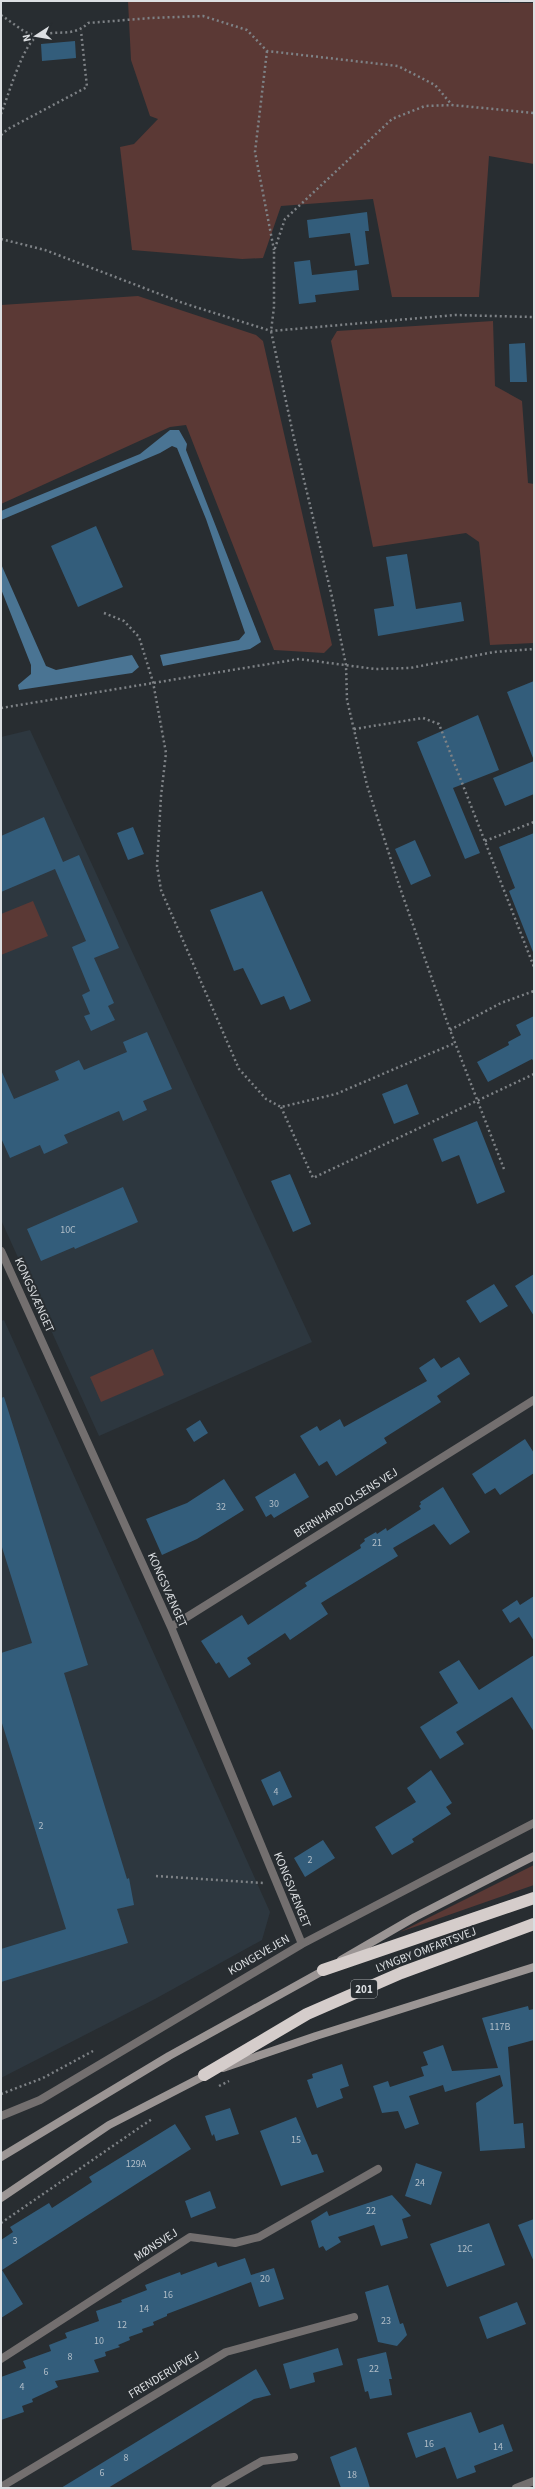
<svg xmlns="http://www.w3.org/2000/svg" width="535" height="2489" font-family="'Source Sans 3',sans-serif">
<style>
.built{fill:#2d373f}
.green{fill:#5b3935}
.water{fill:#4a7493}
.building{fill:#335d7b}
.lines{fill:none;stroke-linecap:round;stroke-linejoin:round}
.path{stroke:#7e8286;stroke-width:2.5;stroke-dasharray:2 3;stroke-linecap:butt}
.street{stroke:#736f6f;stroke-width:8}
.secondary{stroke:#9b9594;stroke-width:8}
.highway{stroke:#d5cdcb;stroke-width:12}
.labels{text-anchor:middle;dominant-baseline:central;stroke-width:4;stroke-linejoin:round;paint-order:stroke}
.number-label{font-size:10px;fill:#b2bec8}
.shield{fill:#282d31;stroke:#a6aaad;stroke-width:1}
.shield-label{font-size:11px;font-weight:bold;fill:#dcdfe2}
.street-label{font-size:12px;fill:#dcdfe2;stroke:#282d31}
</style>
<rect width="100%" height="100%" fill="#282d31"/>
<path class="built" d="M30 730 312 1342 99 1436 1 1220V737Z
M4 1320 270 1912 262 1940 155 1999 1 2078V1321Z"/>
<path class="green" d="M128 1 534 3V164L489 156 479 297H392L373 199 281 206 263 258 242 259 132 250 120 147 134 144 158 119 150 116 131 60Z
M138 296 256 335 263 341 332 645 324 653 274 650 186 425 170 427 1 504V305Z
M493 321 495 386 522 401 528 483 534 484V643L490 645 479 542 466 533 373 547 331 341 337 331Z
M33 901 48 936 1 955V914Z
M153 1349 164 1375 101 1402 90 1377Z
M534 1865V1885L400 1932Z"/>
<path class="water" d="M170 430H179L187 444 186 450 261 642 250 649 163 666 160 655 239 640 245 633 206 519 177 448 172 446 160 453 1 520V511L140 454Z
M1 564 46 666 56 670 132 655 139 667 132 673 19 690 18 685 31 674V665L1 589Z"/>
<path class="building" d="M75 41 76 58 42 61 41 44Z
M367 212 369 231H365L369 264 355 266 350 233 309 238 307 220Z
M310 260 312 275 357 270 359 290 315 295 316 302 299 304 294 262Z
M525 343 527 382H510L509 344Z
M96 526 123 587 78 607 51 546Z
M407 554 416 609 461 602 464 621 378 636 374 609 394 606 386 557Z
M534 681V758H533L507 692Z
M478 715 499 770 453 788 480 853 465 859 417 742Z
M534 761V794L505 806 493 778Z
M44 817 63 862 79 855 119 948 94 958 114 1003 108 1006 115 1020 91 1031 84 1016 90 1014 82 995 90 991 72 947 86 941 55 869 1 892V836Z
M133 827 144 854 128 860 117 833Z
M534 833V952H533L509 891 515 888 499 847Z
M415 840 431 876 411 885 395 849Z
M262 891 311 1001 290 1010 284 996 261 1005 243 968 234 971 210 910Z
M534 1016V1062L532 1059 488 1082 477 1062 509 1045 508 1042 521 1035 516 1025Z
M147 1032 172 1089 143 1101 147 1110 123 1121 119 1111 64 1135 68 1143 44 1154 40 1145 10 1158 1 1138V1070L14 1099 59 1080 55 1071 79 1060 84 1070 127 1052 123 1042Z
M407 1084 419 1114 394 1124 382 1094Z
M477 1121 505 1192 477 1204 459 1155 442 1162 433 1139Z
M290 1174 311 1224 293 1232 271 1181Z
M123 1187 138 1222 75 1249 74 1247 41 1261 27 1229Z
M534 1274V1316L515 1286Z
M494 1284 508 1306 480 1323 466 1301Z
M459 1357 470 1374 437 1396 441 1402 384 1438 387 1443 336 1476 327 1461 319 1466 300 1436 317 1426 320 1431 340 1419 344 1427 427 1381 419 1368 434 1358 441 1368Z
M4 1397 88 1665 64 1673 127 1879 129 1878 134 1905 117 1909 128 1943 1 1982V1949L66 1929 1 1720V1653L32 1643 1 1544V1398Z
M200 1420 208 1433 194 1442 186 1429Z
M525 1439 534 1453V1473L500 1495 495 1488 485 1494 472 1474Z
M295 1473 309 1497 274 1518 271 1514 266 1517 255 1497Z
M224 1479 244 1510 197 1539 162 1555 146 1519 187 1503Z
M443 1487 470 1532 450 1545 434 1524 393 1548 398 1556 321 1603 328 1614 290 1640 285 1633 247 1658 251 1664 229 1678 219 1662 216 1664 201 1641 242 1615 248 1625 307 1586 305 1583 361 1548 360 1545 365 1541 364 1539 376 1532 377 1534 386 1528 387 1531 421 1509 419 1506 421 1504 420 1502Z
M534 1596V1641L519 1617 510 1623 502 1610 517 1600 520 1605Z
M534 1655V1732L512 1697 456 1732 464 1744 440 1759 420 1727 458 1703 439 1672 459 1660 479 1690Z
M431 1770 452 1803 446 1807 451 1814 412 1839 414 1842 392 1855 375 1827 416 1802 407 1788Z
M280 1771 292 1797 273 1806 261 1780Z
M323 1840 335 1858 305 1877 294 1858Z
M528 2006 529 2010 534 2009V2040L508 2047 514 2124 523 2123 525 2148 480 2151 476 2103 503 2086 500 2075 445 2092 443 2085 409 2096 419 2124 405 2129 398 2111 382 2113 373 2086 388 2081 390 2087 424 2076 421 2067 428 2065 423 2052 443 2045 452 2071 498 2068 482 2018Z
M342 2064 349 2086 340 2089 343 2098 317 2108 307 2080 313 2078 312 2074Z
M230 2108 239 2134 216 2141 214 2134 212 2136 205 2116Z
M296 2117 312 2155 317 2154 324 2172 281 2186 260 2131Z
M175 2124 191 2149 2 2270 23 2304 1 2318V2240L13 2232 10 2227 49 2203 52 2208 92 2182 89 2177Z
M416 2163 442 2172 431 2205 405 2196Z
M210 2191 216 2208 191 2218 185 2201Z
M392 2195 411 2216 402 2219 408 2238 381 2246 374 2225 338 2237 341 2242 326 2251 323 2246 319 2248 311 2221 327 2211 329 2216Z
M534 2219V2262L518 2225Z
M489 2223 505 2265 447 2287 430 2244Z
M245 2258 251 2275 274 2268 284 2299 259 2307 251 2282 167 2314V2316L153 2322 154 2325 142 2329 143 2332 129 2337 130 2340 118 2345 120 2347 105 2352 106 2356 94 2360 99 2372 55 2381 58 2387 32 2399 33 2402 22 2406 24 2412 1 2420V2377L26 2368 23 2361 51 2351 49 2345 67 2338 65 2333 99 2321 96 2311 122 2302 121 2300 147 2290 145 2285 180 2272 181 2275 216 2262 218 2267Z
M388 2285 400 2324 403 2323 407 2335 397 2346 378 2342 365 2292Z
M517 2302 526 2324 487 2339 479 2317Z
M338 2348 343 2365 313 2373 315 2382 290 2389 283 2364Z
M386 2352 392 2379H389L392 2395 370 2399 368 2391 365 2392 357 2359Z
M256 2369 271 2395 254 2399 108 2488H61Z
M471 2412 479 2433 503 2424 513 2451 474 2466 476 2472 457 2479 445 2447 416 2458 407 2433Z
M356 2447 367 2478 370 2488H341L330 2457Z"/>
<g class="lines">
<path class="path" d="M1 15 25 32 38 36
M267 51 255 152 274 250
M1 114C8 97 23 43 38 36 55 29 74 38 88 23L151 18 203 16 247 30 267 51 398 66 435 85 452 105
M1 135 8 129 87 87 81 31
M1 239 45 250 183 303 271 331 455 315 534 317
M104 613 124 621 139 637 153 682 166 753 161 796 157 866 161 890 239 1069 266 1099 281 1107 336 1094 455 1043
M1 708 299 659 375 669 410 668 494 652 534 649
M354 729 423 718 439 724 534 967
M485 841 534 822
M450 1030 501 1003 534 991
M281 1107 313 1178 534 1074
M504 1169 450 1030 399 885 367 785 347 700 346 665 332 597 293 434 271 331 274 307V251L285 219 392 119 425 106 452 105 534 113
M156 1876 263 1883
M219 2086 229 2081
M1 2094 43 2078 93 2051
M1 2223 152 2119"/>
<path class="street" d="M1 1251 171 1627 302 1944
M171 1627 534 1400
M1 2116 40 2100 302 1944 534 1823
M1 2359 190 2237 235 2243 259 2237 378 2169
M1 2487 226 2352 354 2317
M215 2488 262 2461 294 2457
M516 2488 534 2481"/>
<path class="secondary" d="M341 1960 415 1917 534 1856
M223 2068 316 2036 534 1967
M1 2157 169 2056 328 1968
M1 2198 109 2125 208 2074"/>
<path class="highway" d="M323 1970 534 1898
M204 2075 307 2014 401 1973 534 1924"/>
</g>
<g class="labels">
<g class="number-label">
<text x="68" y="1230">10C</text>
<text x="274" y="1504">30</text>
<text x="221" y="1507">32</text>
<text x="377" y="1543">21</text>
<text x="276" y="1792">4</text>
<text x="41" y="1826">2</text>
<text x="310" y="1860">2</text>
<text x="500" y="2027">117B</text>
<text x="296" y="2140">15</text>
<text x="136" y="2164">129A</text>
<text x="420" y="2183">24</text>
<text x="371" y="2211">22</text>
<text x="15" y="2241">3</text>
<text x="465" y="2249">12C</text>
<text x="265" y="2279">20</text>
<text x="168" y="2295">16</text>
<text x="144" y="2309">14</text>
<text x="386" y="2321">23</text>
<text x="122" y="2325">12</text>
<text x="99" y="2341">10</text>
<text x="70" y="2357">8</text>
<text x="374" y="2369">22</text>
<text x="46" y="2372">6</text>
<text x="22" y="2387">4</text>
<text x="429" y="2444">16</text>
<text x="498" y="2447">14</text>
<text x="126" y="2458">8</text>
<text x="102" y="2473">6</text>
<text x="352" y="2475">18</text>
</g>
<rect class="shield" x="351" y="1980" width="26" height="18" rx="3"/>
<g class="shield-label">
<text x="364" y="1989">201</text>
</g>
<g class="street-label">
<text transform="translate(34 1295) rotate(66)">KONGSVÆNGET</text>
<text transform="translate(346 1503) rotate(-32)">BERNHARD OLSENS VEJ</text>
<text transform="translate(167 1590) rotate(66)">KONGSVÆNGET</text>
<text transform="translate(292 1890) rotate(68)">KONGSVÆNGET</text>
<text transform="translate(426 1950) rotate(-21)">LYNGBY OMFARTSVEJ</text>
<text transform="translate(259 1955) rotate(-30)">KONGEVEJEN</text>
<text transform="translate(156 2245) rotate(-33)">MØNSVEJ</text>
<text transform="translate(164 2375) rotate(-31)">FRENDERUPVEJ</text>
</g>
</g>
<rect width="535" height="2489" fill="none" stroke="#dcdfe2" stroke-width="4"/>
<g transform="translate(36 36) rotate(258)" stroke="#282d31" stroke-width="3" paint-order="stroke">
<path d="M0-3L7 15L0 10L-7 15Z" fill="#dcdfe2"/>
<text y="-6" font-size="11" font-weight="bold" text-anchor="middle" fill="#dcdfe2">N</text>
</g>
</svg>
